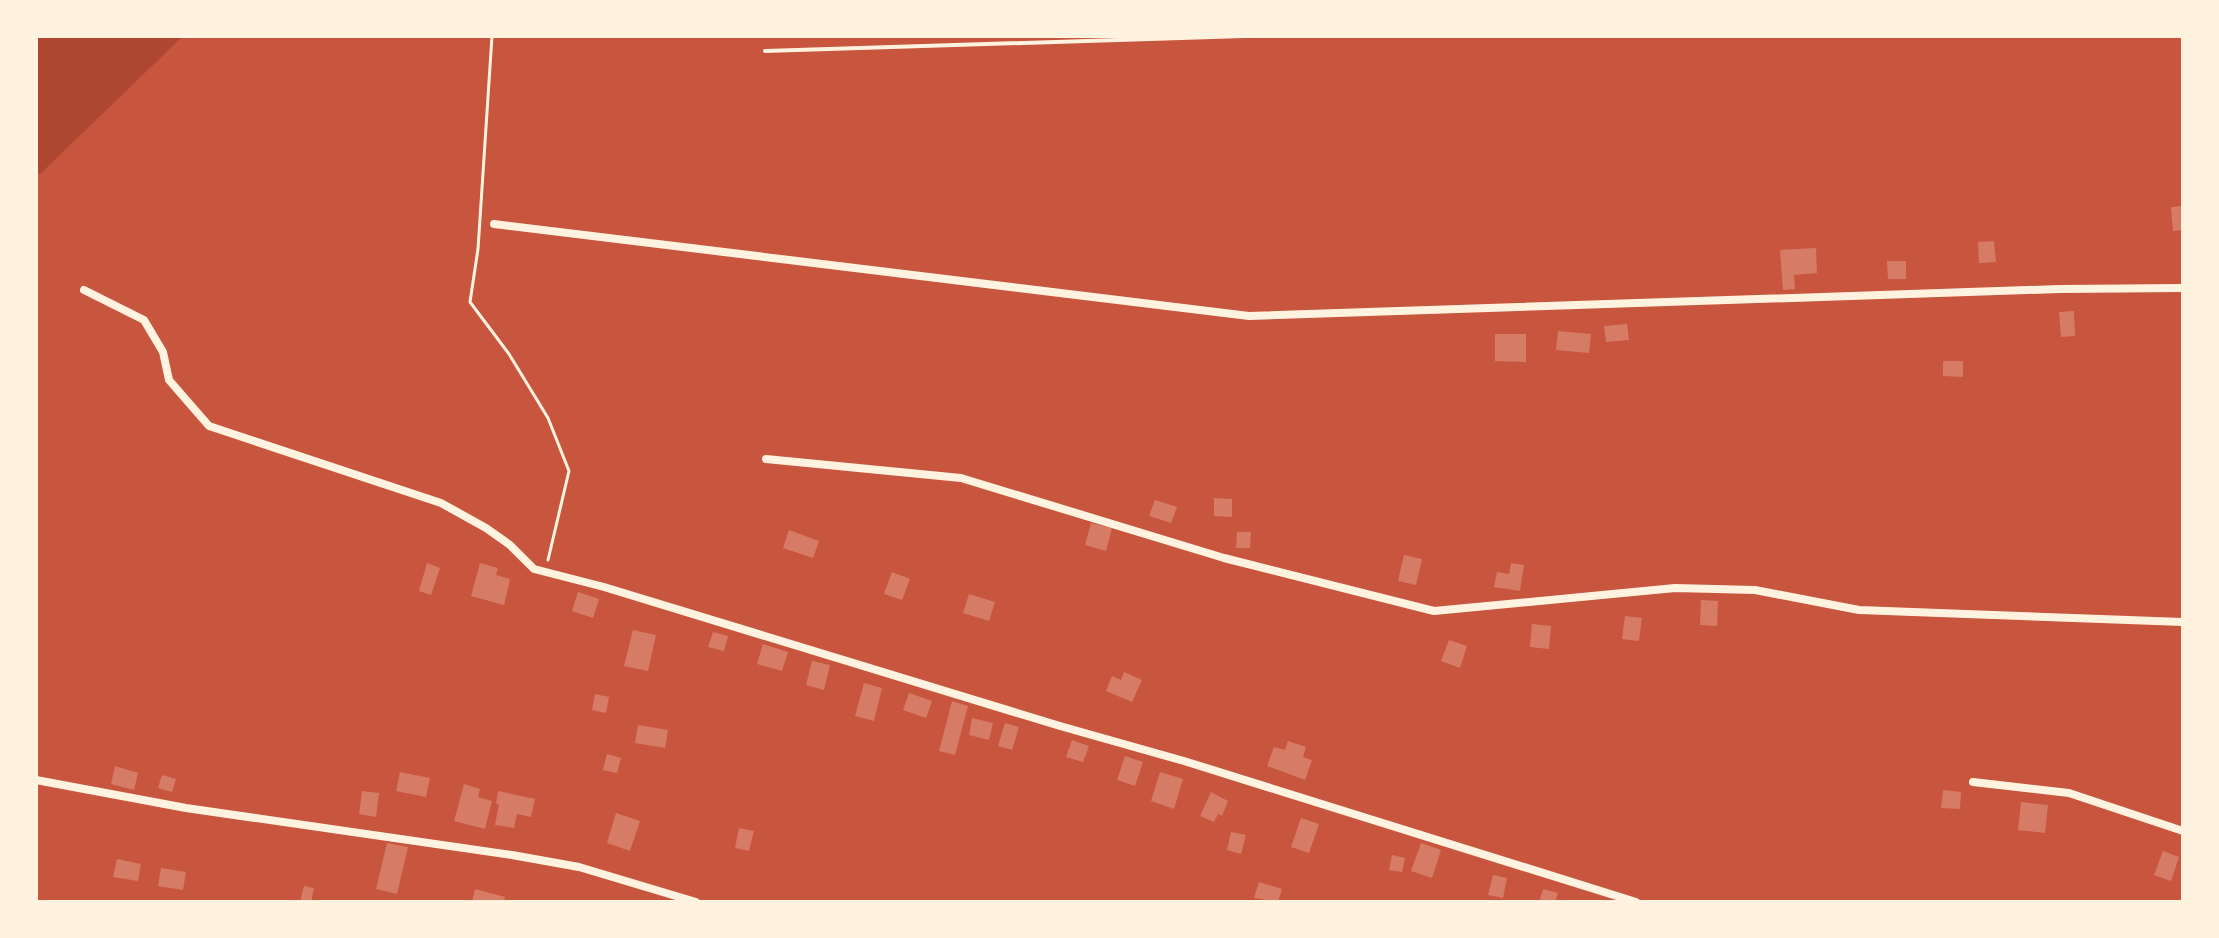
<svg xmlns="http://www.w3.org/2000/svg" width="2219" height="938" font-family="Lato,sans-serif">
<style>
.green{fill:#ae4732}
.building{fill:#d67c66}
.lines{fill:none;stroke-linecap:round;stroke-linejoin:round}
.path{stroke:#fff3e0;stroke-width:3}
.service{stroke:#fff3e0;stroke-width:4}
.minor{stroke:#fff3e0;stroke-width:8}
</style>
<rect width="100%" height="100%" fill="#c8553d"/>
<path class="green" d="M36 36H183L40 174 36 172Z"/>
<path class="building" d="M2183 206V230L2173 231 2171 207Z
M1994 241 1996 262 1979 263 1978 242Z
M1816 248 1817 273 1794 275 1795 289 1783 290 1780 250Z
M1887 261H1906V279H1888Z
M2074 311 2075 336 2061 337 2059 312Z
M1627 324 1629 340 1606 342 1604 326Z
M1558 331 1591 334 1589 353 1556 350Z
M1495 334H1526V362L1495 361Z
M1943 361H1963V377L1943 376Z
M1214 498 1232 499V517L1214 516Z
M1155 500 1177 507 1171 523 1149 516Z
M1091 523 1112 528 1106 551 1085 545Z
M789 530 819 541 813 558 783 548Z
M1237 532H1251L1250 548H1236Z
M1404 555 1422 559 1416 585 1398 581Z
M427 563 440 568 431 595 419 591Z
M480 563 498 568 496 575 510 579 504 605 471 596Z
M1511 563 1524 565 1520 591 1494 587 1497 572 1509 574Z
M892 572 910 579 902 600 884 594Z
M578 592 599 599 593 618 572 611Z
M969 594 995 602 989 621 963 613Z
M1701 600 1718 601 1717 626 1700 625Z
M1625 616 1642 618 1639 641 1622 639Z
M1532 624 1551 626 1549 649 1530 647Z
M633 630 656 635 648 671 624 666Z
M713 632 728 636 724 651 708 647Z
M1449 640 1467 646 1460 668 1441 661Z
M763 644 788 652 782 671 757 664Z
M812 661 830 665 824 690 806 685Z
M1124 672 1142 680 1132 702 1106 691 1112 676 1121 680Z
M864 683 882 688 874 721 855 716Z
M909 693 932 701 926 718 903 710Z
M595 694 609 697 606 713 592 710Z
M952 701 968 706 955 755 939 751Z
M972 718 993 723 989 740 969 735Z
M1005 723 1019 727 1012 750 998 746Z
M638 725 668 730 665 748 635 743Z
M1072 740 1089 746 1083 762 1066 757Z
M1288 741 1306 747 1303 757 1312 760 1305 780 1267 766 1274 747 1285 750Z
M607 754 621 758 617 773 603 770Z
M1125 756 1143 762 1135 786 1117 780Z
M115 766 138 773 134 790 111 784Z
M400 772 430 778 426 797 396 791Z
M1160 772 1183 779 1174 809 1151 801Z
M162 775 176 779 172 792 158 788Z
M464 784 480 789 478 797 492 801 485 829 454 821Z
M1943 790 1961 792 1960 809 1941 808Z
M362 791 379 793 376 817 359 814Z
M498 791 535 799 531 817 517 814 514 828 495 825 499 804H496Z
M1211 792 1228 801 1222 816 1218 814 1214 822 1200 816Z
M2021 802 2048 805 2045 833 2018 830Z
M616 813 640 821 630 851 607 843Z
M1301 818 1319 824 1309 853 1291 847Z
M739 828 754 831 749 851 735 848Z
M1231 832 1246 835 1241 854 1227 850Z
M387 843 408 847 397 894 376 889Z
M1421 843 1441 850 1432 878 1411 871Z
M2163 851 2179 857 2171 881 2154 875Z
M1392 855 1405 858 1402 872 1389 870Z
M117 859 141 864 138 881 113 877Z
M161 868 186 872 183 890 158 886Z
M1493 875 1507 878 1503 898 1488 895Z
M1259 882 1282 889 1278 902 1254 898Z
M304 886 314 888 311 902H300Z
M475 889 505 897 504 902H472Z
M1543 889 1558 893 1555 902H1539Z"/>
<g class="lines">
<path class="path" d="M492 36 478 249 470 302 509 354 548 418 569 471 548 560"/>
<path class="service" d="M765 51 1244 36"/>
<path class="minor" d="M494 224 1249 316 2060 289 2183 288
M84 290 144 320 163 352 169 380 209 426 441 503 486 528 510 545 534 569 604 587 1060 726 1184 761 1636 902
M766 459 961 478 1224 558 1434 611 1675 588 1755 590 1859 610 2183 622
M36 780 186 808 512 855 579 867 696 902
M1973 782 2069 793 2183 831"/>
</g>
<rect width="2219" height="938" fill="none" stroke="#fff3e0" stroke-width="76"/>
</svg>
